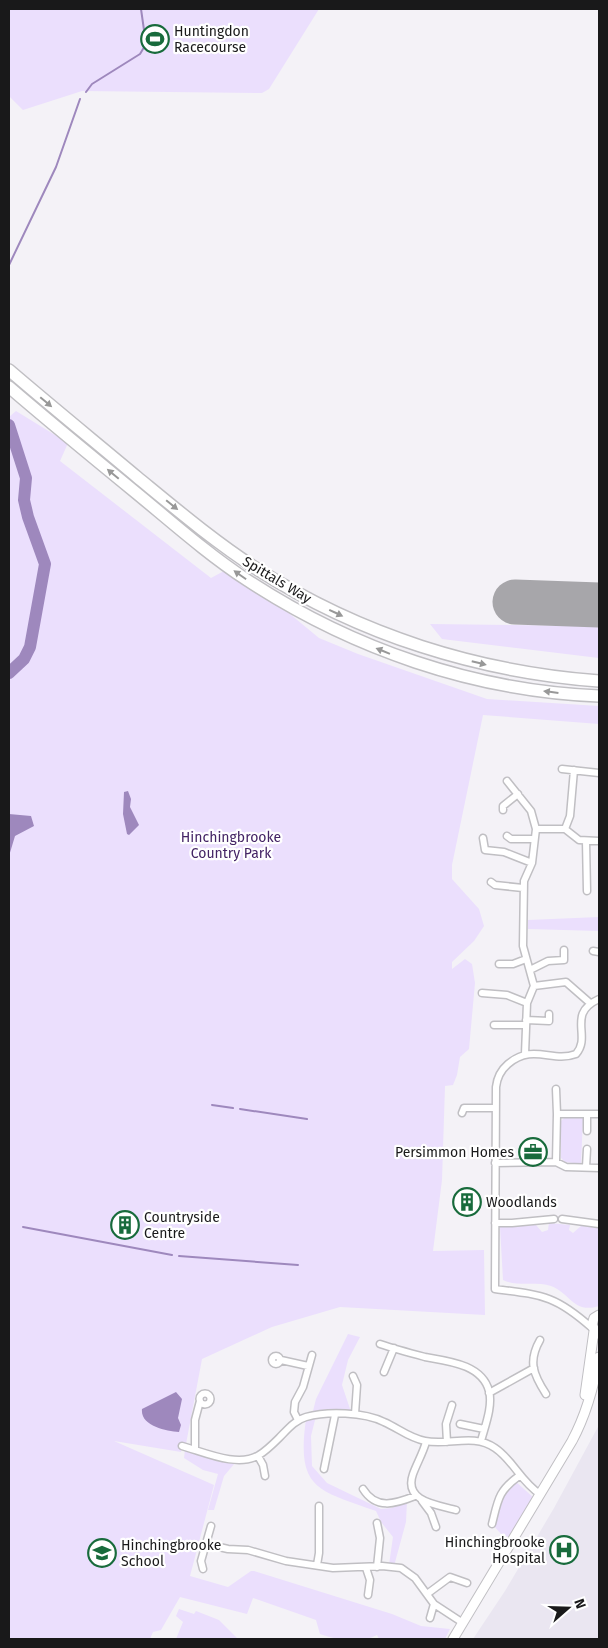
<svg xmlns="http://www.w3.org/2000/svg" width="608" height="1648" font-family="'Fira Sans',sans-serif">
<style>
.built{fill:#eae6f1}
.green{fill:#ebdffd}
.water{fill:#9e88bd}
.lines{fill:none;stroke-linecap:round;stroke-linejoin:round}
.stream{stroke:#9e88bd;stroke-width:2}
.river{stroke:#9e88bd;stroke-width:12}
.runway{stroke:#a7a6aa;stroke-width:45}
.street-casing{stroke:#c0bfc3;stroke-width:9}
.secondary-casing{stroke:#c0bfc3;stroke-width:11}
.highway-casing{stroke:#c0bfc3;stroke-width:14}
.street{stroke:#fff;stroke-width:6}
.secondary{stroke:#fff;stroke-width:9}
.highway{stroke:#fff;stroke-width:11}
.oneway{fill:#989898}
.labels{text-anchor:middle;dominant-baseline:central;stroke-width:4.5;stroke-linejoin:round;paint-order:stroke}
.poi-label{font-size:14px;fill:#19191a;stroke:#fff;text-anchor:start}
.street-label{font-size:14px;fill:#19191a;stroke:#fff}
.park-label{font-size:14px;fill:#442465;stroke:#fff}
</style>
<rect width="100%" height="100%" fill="#f4f2f7"/>
<path class="built" d="M599 1425V1639H473L505 1591 554 1508Z"/>
<path class="green" d="M9 9H319L269 89 262 93 82 91 23 110 9 96Z
M16 411 68 443 60 461 211 578 224 571 279 605 319 638 358 654 487 699 599 706V724L483 715 452 865V879L479 909 484 926 474 941 452 962V969L465 959 472 964 475 983 469 1049 460 1057 457 1075 453 1085 445 1086 442 1180 433 1251 484 1250 485 1315 340 1307 272 1327 202 1359 186 1444 183 1443 181 1452 114 1441 214 1485 190 1576 228 1587 251 1571H254L392 1614 421 1626 450 1629 445 1639H379L377 1635C360 1644 337 1640 320 1634L316 1620 253 1598 247 1614 180 1597 161 1630 153 1632 150 1639H9V417Z
M430 624 599 626V658L442 639Z
M599 917V931L528 929V920Z
M565 1117H583L581 1164 565 1162 561 1158V1121Z
M549 1223 570 1225 569 1230 573 1233 581 1226 599 1227V1306C574 1314 571 1294 551 1286 536 1281 516 1287 503 1280L500 1227 536 1225 542 1232 548 1230Z
M348 1334 360 1337 348 1360 342 1385 351 1412 312 1415 316 1399Z
M316 1416 311 1436 312 1466 327 1483 381 1509 392 1508 407 1501 406 1522 394 1566 389 1565 393 1537 381 1522 376 1511C318 1490 296 1490 306 1419Z
M185 1450 235 1463 224 1476 214 1510H208L218 1474 203 1470 184 1458Z
M515 1481 534 1498 509 1537 502 1535 493 1525 500 1499Z
M179 1609 194 1614 196 1611 219 1620 238 1639H176L183 1622 176 1616Z"/>
<path class="water" d="M128 791 131 799 130 807 139 825 129 835 127 834 123 814 124 792Z
M9 814 31 816 34 826 15 836 9 856Z
M176 1392 182 1399 178 1418 181 1425 179 1432C166 1431 140 1426 142 1409Z"/>
<g class="lines">
<path class="stream" d="M86 92 92 84 140 54 146 44 141 9
M9 265 56 167 80 99
M212 1105 233 1108
M240 1109 307 1119
M23 1227 172 1255
M179 1256 298 1265"/>
<path class="river" d="M9 425 26 478 24 500 28 517 45 564 30 647 24 659 9 673"/>
<path class="runway" d="M515 602 599 605"/>
<defs>
<path id="street" d="M562 769 599 773
M507 781 531 811 536 829 532 863 524 881 523 946 534 986 527 1003 525 1054
M503 810V806L518 794
M536 829H565L579 840 599 841
M565 829 570 816 574 770
M507 836 511 839H534
M483 838 485 850 504 852 532 863
M586 841 587 891
M491 882 495 885 523 888
M593 951 599 952
M499 964H513L526 959
M530 970 548 961 564 960V950
M534 986 566 982 590 1003
M482 993 507 995 527 1003
M526 1020 549 1021V1014
M494 1025H526
M556 1089 557 1114
M462 1113 464 1108H495
M587 1114V1131
M556 1162 557 1114H599
M495 1163 556 1162 566 1167 599 1168
M586 1167 587 1149
M562 1219 599 1224
M495 1223H512L554 1219
M592 1328C555 1295 542 1295 495 1289L496 1087C497 1078 501 1070 508 1064 533 1043 552 1063 576 1054 592 1036 566 1014 599 999
M540 1340C528 1361 533 1374 546 1394
M380 1344C395 1349 410 1353 425 1357 447 1361 482 1364 489 1391 493 1406 485 1426 481 1441
M272 1360a4 4 0 1 1 8 0a4 4 0 1 1-8 0Z
M281 1360 308 1366
M384 1372 394 1348
M353 1376 357 1385 355 1414
M489 1393 534 1368
M199.5 1399a5.5 5.5 0 1 1 11 0a5.5 5.5 0 1 1-11 0Z
M298 1420 294 1412 295 1402 303 1387 312 1355
M460 1424 484 1429
M426 1442C423 1453 417 1463 413 1474 403 1502 438 1505 456 1510
M447 1442 446 1424 452 1405
M182 1446C204 1452 238 1468 259 1455 266 1451 273 1444 279 1438 287 1430 295 1420 306 1417 327 1411 364 1412 384 1422 398 1428 409 1438 425 1441 449 1446 473 1433 495 1448 513 1460 521 1482 540 1494
M195 1450V1420L200 1401
M258 1456 263 1465 265 1476
M324 1469 335 1415
M363 1489C376 1510 395 1504 415 1496
M422 1501 431 1513 436 1527
M492 1524C498 1500 498 1491 519 1476
M206 1544 228 1549 248 1550 286 1561 333 1568 382 1566 401 1568 415 1578 434 1604 463 1623
M317 1565 319 1553V1506
M377 1567 380 1538 377 1523
M366 1568 370 1580 368 1595
M203 1569 201 1561 211 1526
M427 1594 450 1577 467 1583
M430 1618 434 1604"/>
<path id="secondary" d="M597 1334 592 1325 594 1318 599 1315
M585 1395 594 1331
M453 1639 572 1441C586 1415 594 1386 599 1357"/>
<path id="highway" d="M9 370C51 406 94 441 137 477 176 509 215 542 257 569 360 635 478 672 599 681
M9 387C52 424 96 460 140 496 175 525 209 555 247 580 352 649 474 691 599 696"/>
</defs>
<use href="#street" class="street-casing"/>
<use href="#secondary" class="secondary-casing"/>
<use href="#highway" class="highway-casing"/>
<use href="#street" class="street"/>
<use href="#secondary" class="secondary"/>
<use href="#highway" class="highway"/>
</g>
<defs><path id="oneway-solid" d="M-6-.8H1V-3.2L6.5 0L1 3.2V.8H-6Z" transform="scale(1.25)"/></defs>
<g class="oneway">
<use href="#oneway-solid" transform="translate(46 402) rotate(40)"/>
<use href="#oneway-solid" transform="translate(113 474) rotate(-140)"/>
<use href="#oneway-solid" transform="translate(172 505) rotate(39)"/>
<use href="#oneway-solid" transform="translate(240 575) rotate(-145)"/>
<use href="#oneway-solid" transform="translate(336 613) rotate(25)"/>
<use href="#oneway-solid" transform="translate(383 651) rotate(-158)"/>
<use href="#oneway-solid" transform="translate(479 663) rotate(14)"/>
<use href="#oneway-solid" transform="translate(551 692) rotate(-173)"/>
</g>
<defs>
<symbol id="stadium-ring" viewBox="-11 -11 22 22"><circle r="9.5" fill="#fff" stroke="#186b3c" stroke-width="1.5"/><path d="M0-5a6.5 5 0 1 0 0 10a6.5 5 0 1 0 0-10ZM-3.5-1.8h7v3.6h-7Z" fill="#186b3c"/></symbol>
<symbol id="office-ring" viewBox="-11 -11 22 22"><circle r="9.5" fill="#fff" stroke="#186b3c" stroke-width="1.5"/><path d="M-6-3h4V-5.5h4V-3h4V5H-6ZM-1-4.5V-3h2v-1.5ZM-6 0V1H6V0Z" fill="#186b3c"/></symbol>
<symbol id="building-ring" viewBox="-11 -11 22 22"><circle r="9.5" fill="#fff" stroke="#186b3c" stroke-width="1.5"/><path d="M-4-6H4V6H1V3H-1V6H-4ZM-2.5-4.3h1.7v1.8h-1.7ZM.8-4.3h1.7v1.8H.8ZM-2.5-1h1.7V.8h-1.7ZM.8-1h1.7V.8H.8Z" fill="#186b3c"/></symbol>
<symbol id="hospital-ring" viewBox="-11 -11 22 22"><circle r="9.5" fill="#fff" stroke="#186b3c" stroke-width="1.5"/><path d="M-5-5h3v3.5h4V-5h3V5h-3V1.5h-4V5h-3Z" fill="#186b3c"/></symbol>
<symbol id="school-ring" viewBox="-11 -11 22 22"><circle r="9.5" fill="#fff" stroke="#186b3c" stroke-width="1.5"/><path d="M0-5L7-2L0 1L-7-2ZM-4 1L0 2.5L4 1V4Q0 6-4 4Z" fill="#186b3c"/></symbol>
</defs>
<g fill-rule="evenodd">
<use href="#stadium-ring" x="139" y="23" width="32" height="32"/>
<use href="#office-ring" x="517" y="1136" width="32" height="32"/>
<use href="#building-ring" x="451" y="1186" width="32" height="32"/>
<use href="#building-ring" x="109" y="1209" width="32" height="32"/>
<use href="#hospital-ring" x="548" y="1534" width="32" height="32"/>
<use href="#school-ring" x="86" y="1537" width="32" height="32"/>
</g>
<g class="labels">
<g class="poi-label">
<text x="174" y="31">Huntingdon<tspan x="174" dy="16">Racecourse</tspan></text>
<text x="514" y="1152" text-anchor="end">Persimmon Homes</text>
<text x="486" y="1202">Woodlands</text>
<text x="144" y="1217">Countryside<tspan x="144" dy="16">Centre</tspan></text>
<text x="545" y="1542" text-anchor="end">Hinchingbrooke<tspan x="545" dy="16">Hospital</tspan></text>
<text x="121" y="1545">Hinchingbrooke<tspan x="121" dy="16">School</tspan></text>
</g>
<g class="street-label">
<text transform="translate(277 580) rotate(31)">Spittals Way</text>
</g>
<g class="park-label">
<text x="231" y="837">Hinchingbrooke<tspan x="231" dy="16">Country Park</tspan></text>
</g>
</g>
<rect width="608" height="1648" fill="none" stroke="#19191a" stroke-width="20"/>
<g transform="translate(568 1608) rotate(70)" stroke="#ffffff" stroke-width="4" paint-order="stroke">
<path d="M0-4L9 19L0 12L-9 19Z" fill="#19191a"/>
<text y="-8" font-size="14" font-weight="bold" text-anchor="middle" fill="#19191a">N</text>
</g>
</svg>
